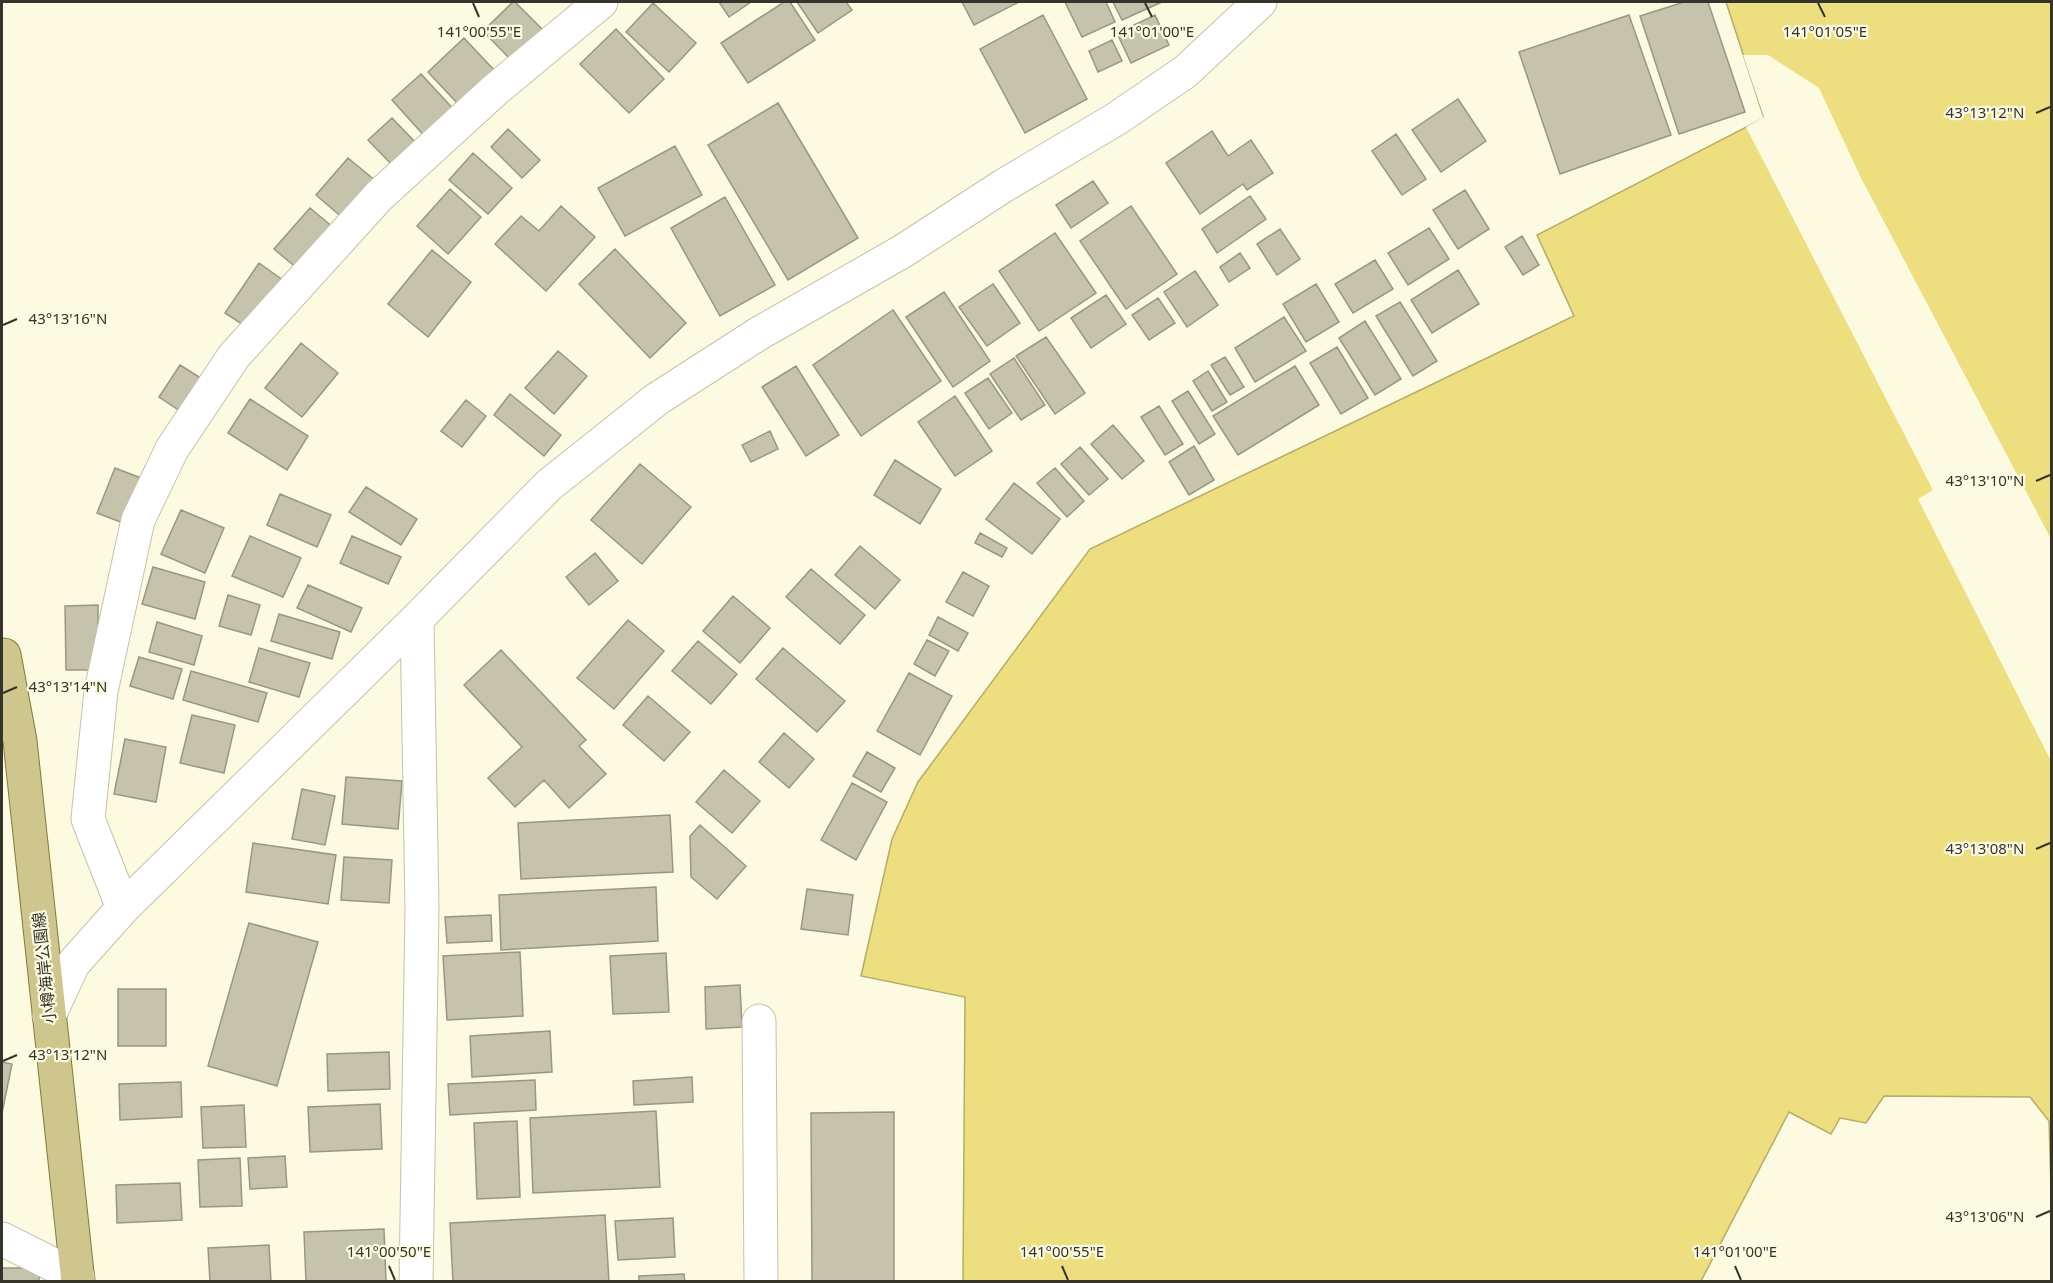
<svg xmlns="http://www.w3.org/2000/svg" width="2053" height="1283" font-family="'Noto Sans','Noto Sans JP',sans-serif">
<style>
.water{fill:#eddf7f;stroke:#b6ac66;stroke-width:1.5}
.pier{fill:#fdfae2}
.building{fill:#c6c3ac;stroke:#999781;stroke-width:1.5}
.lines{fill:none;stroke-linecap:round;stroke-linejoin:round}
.minor-casing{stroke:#c5c2ab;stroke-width:35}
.major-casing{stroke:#847a38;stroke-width:35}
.minor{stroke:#fff;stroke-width:33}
.major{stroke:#cec68c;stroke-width:33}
.ticks{fill:none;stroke:#35342b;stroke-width:2}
.labels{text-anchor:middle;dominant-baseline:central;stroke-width:4.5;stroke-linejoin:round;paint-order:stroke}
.street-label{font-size:16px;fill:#35342b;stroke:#fdfae2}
.ticks-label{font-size:15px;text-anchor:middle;fill:#35342b;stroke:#fdfae2;stroke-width:4.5;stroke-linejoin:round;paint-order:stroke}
</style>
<rect width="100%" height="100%" fill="#fdfae2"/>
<path class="water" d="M1726 2H2051V1188L2049 1121 2030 1097 1884 1096 1866 1123 1840 1118 1831 1134 1789 1112 1701 1281H963L965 997 861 976 892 839 918 782 1090 549 1574 316 1537 235 1764 118Z"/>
<path class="pier" d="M1743 55H1768L1819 88 1861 178 2051 539V761L1918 499 1933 490 1746 127 1764 117Z
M2051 1244V1281H2014Z"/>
<path class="building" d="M513 2H515L545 32 514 63 483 31Z
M719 2H751L729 17Z
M784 2H790L815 40 748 83 721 43Z
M797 2H846L852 10 818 33Z
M962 2H1019L974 25Z
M1065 2H1106L1115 22 1082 37Z
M1113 2H1162L1122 20Z
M1684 2H1708L1745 112 1679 134 1640 16Z
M653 3 696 43 669 72 626 32Z
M1043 15 1087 99 1025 133 980 49Z
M1155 15 1169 45 1131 63 1117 33Z
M1629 15 1671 135 1560 174 1519 52Z
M616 29 664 79 629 113 580 64Z
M464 38 495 71 459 105 428 72Z
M1112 40 1122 61 1098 72 1089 51Z
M421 74 458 114 428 140 392 100Z
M1458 99 1486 141 1441 172 1412 130Z
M778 103 858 238 788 280 708 145Z
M392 118 418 145 395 168 368 140Z
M508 129 540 160 522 178 491 147Z
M1212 131 1228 156 1251 140 1273 173 1247 190 1243 184 1200 214 1166 163Z
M1396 134 1426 179 1402 195 1372 151Z
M675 146 702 195 625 236 598 188Z
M473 153 512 188 488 214 449 180Z
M348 158 376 181 344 219 316 195Z
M1093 181 1108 203 1071 228 1056 205Z
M450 189 481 217 448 254 417 226Z
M1465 190 1489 229 1458 249 1433 210Z
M1250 196 1266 219 1217 253 1202 229Z
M725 197 775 285 720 316 671 228Z
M561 206 595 237 546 291 495 244 521 216 539 231Z
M1131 206 1177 274 1126 309 1080 241Z
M310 208 334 228 298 269 274 249Z
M1429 228 1449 259 1408 285 1388 253Z
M1280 229 1300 259 1277 275 1257 244Z
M1055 233 1096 293 1039 331 999 271Z
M1522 236 1539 265 1523 275 1505 247Z
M615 249 686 323 650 358 579 284Z
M432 250 471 282 428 337 388 304Z
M1240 253 1250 268 1229 282 1220 267Z
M1375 260 1393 289 1353 313 1335 284Z
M259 263 287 283 254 332 225 313Z
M1458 270 1479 304 1432 333 1411 300Z
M1195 271 1218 305 1187 327 1164 292Z
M993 284 1020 323 987 346 959 307Z
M1316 284 1339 322 1306 342 1283 304Z
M944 292 990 361 953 387 906 317Z
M1106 295 1126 324 1091 348 1071 318Z
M1158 298 1175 323 1149 340 1132 315Z
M1400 302 1437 361 1413 376 1376 316Z
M893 310 941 381 861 436 813 365Z
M1284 317 1306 351 1255 382 1235 348Z
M1365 321 1401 379 1375 395 1339 338Z
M1046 337 1085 393 1055 414 1016 356Z
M301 343 338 373 302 417 265 388Z
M1337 347 1368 398 1341 414 1310 363Z
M558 351 587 376 554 414 525 388Z
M1225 357 1244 387 1230 395 1211 365Z
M1014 358 1045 405 1021 420 990 374Z
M180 365 207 382 186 415 159 397Z
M796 366 839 435 806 456 762 387Z
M1295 366 1319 405 1238 455 1213 416Z
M1208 371 1227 402 1212 411 1193 381Z
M988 378 1012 413 989 429 965 393Z
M1188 391 1215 434 1199 444 1172 401Z
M510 394 561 435 544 456 494 415Z
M955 396 992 451 955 476 918 422Z
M250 399 308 436 287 470 228 433Z
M466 400 486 416 462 447 441 431Z
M1159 406 1183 444 1165 455 1141 417Z
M1113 425 1144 461 1122 479 1091 444Z
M770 431 778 449 751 462 742 445Z
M1194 446 1214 480 1189 495 1169 462Z
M1080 447 1108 479 1089 495 1061 464Z
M895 460 941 489 920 524 874 495Z
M640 464 691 507 642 564 591 520Z
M115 468 141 478 123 523 97 513Z
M1055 468 1084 501 1067 517 1037 483Z
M1014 483 1060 519 1032 554 986 519Z
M366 487 417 519 401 545 349 512Z
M280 494 331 515 317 547 267 525Z
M181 510 224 528 205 573 161 554Z
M980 533 1007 548 1002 557 975 543Z
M250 536 301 558 283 597 232 576Z
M352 536 401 557 388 584 340 563Z
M860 546 900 580 875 609 835 575Z
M595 553 618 581 589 605 566 577Z
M153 567 205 582 195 619 142 604Z
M811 569 865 615 840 644 786 597Z
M963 572 989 586 973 616 946 602Z
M308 585 362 608 351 632 297 608Z
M228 595 260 605 251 635 219 626Z
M733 596 770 628 740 663 703 631Z
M98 605V670H66L65 606Z
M279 614 340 632 332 659 271 641Z
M938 617 968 633 958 651 929 635Z
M628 620 664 651 614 709 577 678Z
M157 622 202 636 194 665 149 652Z
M927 640 949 651 935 676 914 664Z
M698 641 737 674 711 704 672 671Z
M259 648 310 663 299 697 249 682Z
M783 648 845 701 817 732 756 679Z
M501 650 586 740 579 746 606 774 569 808 544 780 515 807 488 778 522 747 464 685Z
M139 657 182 669 173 699 130 686Z
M191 671 267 693 258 722 183 700Z
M909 673 952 696 920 755 877 731Z
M648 696 690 732 664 761 623 725Z
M192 715 235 725 224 773 180 763Z
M784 733 814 759 789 788 759 762Z
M125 739 166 747 156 802 114 794Z
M867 752 895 768 881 792 853 776Z
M724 770 760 801 732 833 696 802Z
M346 777 402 781 398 829 342 824Z
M852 783 887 802 856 860 821 840Z
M302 789 335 796 325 845 292 839Z
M670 815 673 872 521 879 518 823Z
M700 825 746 866 717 899 691 877 690 836Z
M253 843 336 855 328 904 246 892Z
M344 857 392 860 389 903 341 900Z
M656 887 658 941 501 950 499 895Z
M807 889 853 895 848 935 801 929Z
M491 915 492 941 447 943 445 917Z
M249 923 318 942 277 1086 208 1066Z
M520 952 523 1016 447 1020 443 956Z
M666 953 669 1012 613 1014 610 956Z
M740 985 742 1027 706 1029 705 987Z
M118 989H166V1046H118Z
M550 1031 552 1072 472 1077 470 1036Z
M389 1052 390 1089 328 1091 327 1054Z
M2 1062 12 1064 2 1113Z
M692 1077 693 1102 634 1105 633 1081Z
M535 1080 536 1110 450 1115 448 1084Z
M181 1082 182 1117 120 1120 119 1084Z
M380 1104 382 1149 310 1152 308 1107Z
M244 1105 246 1147 203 1148 201 1107Z
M656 1111 660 1187 533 1193 530 1118Z
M894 1112V1282H812L811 1113Z
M517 1121 520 1197 477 1199 474 1123Z
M285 1156 287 1187 250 1189 248 1158Z
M240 1158 242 1206 200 1207 198 1160Z
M180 1183 182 1220 117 1223 116 1185Z
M605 1215 609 1282H453L450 1223Z
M673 1218 675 1257 618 1260 615 1221Z
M384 1229 386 1282H306L304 1232Z
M269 1245 271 1282H210L208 1248Z
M2 1268H39V1282H2Z
M684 1274 685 1282H639V1276Z"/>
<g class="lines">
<defs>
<path id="minor" d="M123 908 88 819 101 691 138 520 172 449 234 356 379 196 495 90 601 2
M49 1016 73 964 123 908 417 619 549 485 657 399 758 334 903 251 1003 186 1116 119 1185 72 1260 2
M759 1021 761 1282
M2 1239 78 1277
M416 1282 422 908 417 619"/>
<path id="major" d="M4 655 20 741 78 1282"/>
</defs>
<use href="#minor" class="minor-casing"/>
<use href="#major" class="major-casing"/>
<use href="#minor" class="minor"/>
<use href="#major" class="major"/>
</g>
<path class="ticks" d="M473 3 479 17M1145 3 1152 17M1818 3 1825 17M2036 113 2050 107M3 325 17 319M2036 481 2050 475M3 693 17 687M2036 849 2050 843M3 1061 17 1055M2036 1217 2050 1211M389 1266 395 1280M1062 1266 1068 1280M1735 1266 1741 1280"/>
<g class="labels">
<g class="street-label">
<text transform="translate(44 968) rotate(-96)">小樽海岸公園線</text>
</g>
</g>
<g class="ticks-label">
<text x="479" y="37">141°00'55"E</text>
<text x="1825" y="37">141°01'05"E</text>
<text x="1152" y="37">141°01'00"E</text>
<text x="1985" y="118">43°13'12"N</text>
<text x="68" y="324">43°13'16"N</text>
<text x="1985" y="486">43°13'10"N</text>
<text x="68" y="692">43°13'14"N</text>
<text x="1985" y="854">43°13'08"N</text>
<text x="68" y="1060">43°13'12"N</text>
<text x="1985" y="1222">43°13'06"N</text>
<text x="389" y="1257">141°00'50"E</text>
<text x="1062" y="1257">141°00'55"E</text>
<text x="1735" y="1257">141°01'00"E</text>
</g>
<rect width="2053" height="1283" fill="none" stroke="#35342b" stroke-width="6"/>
</svg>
